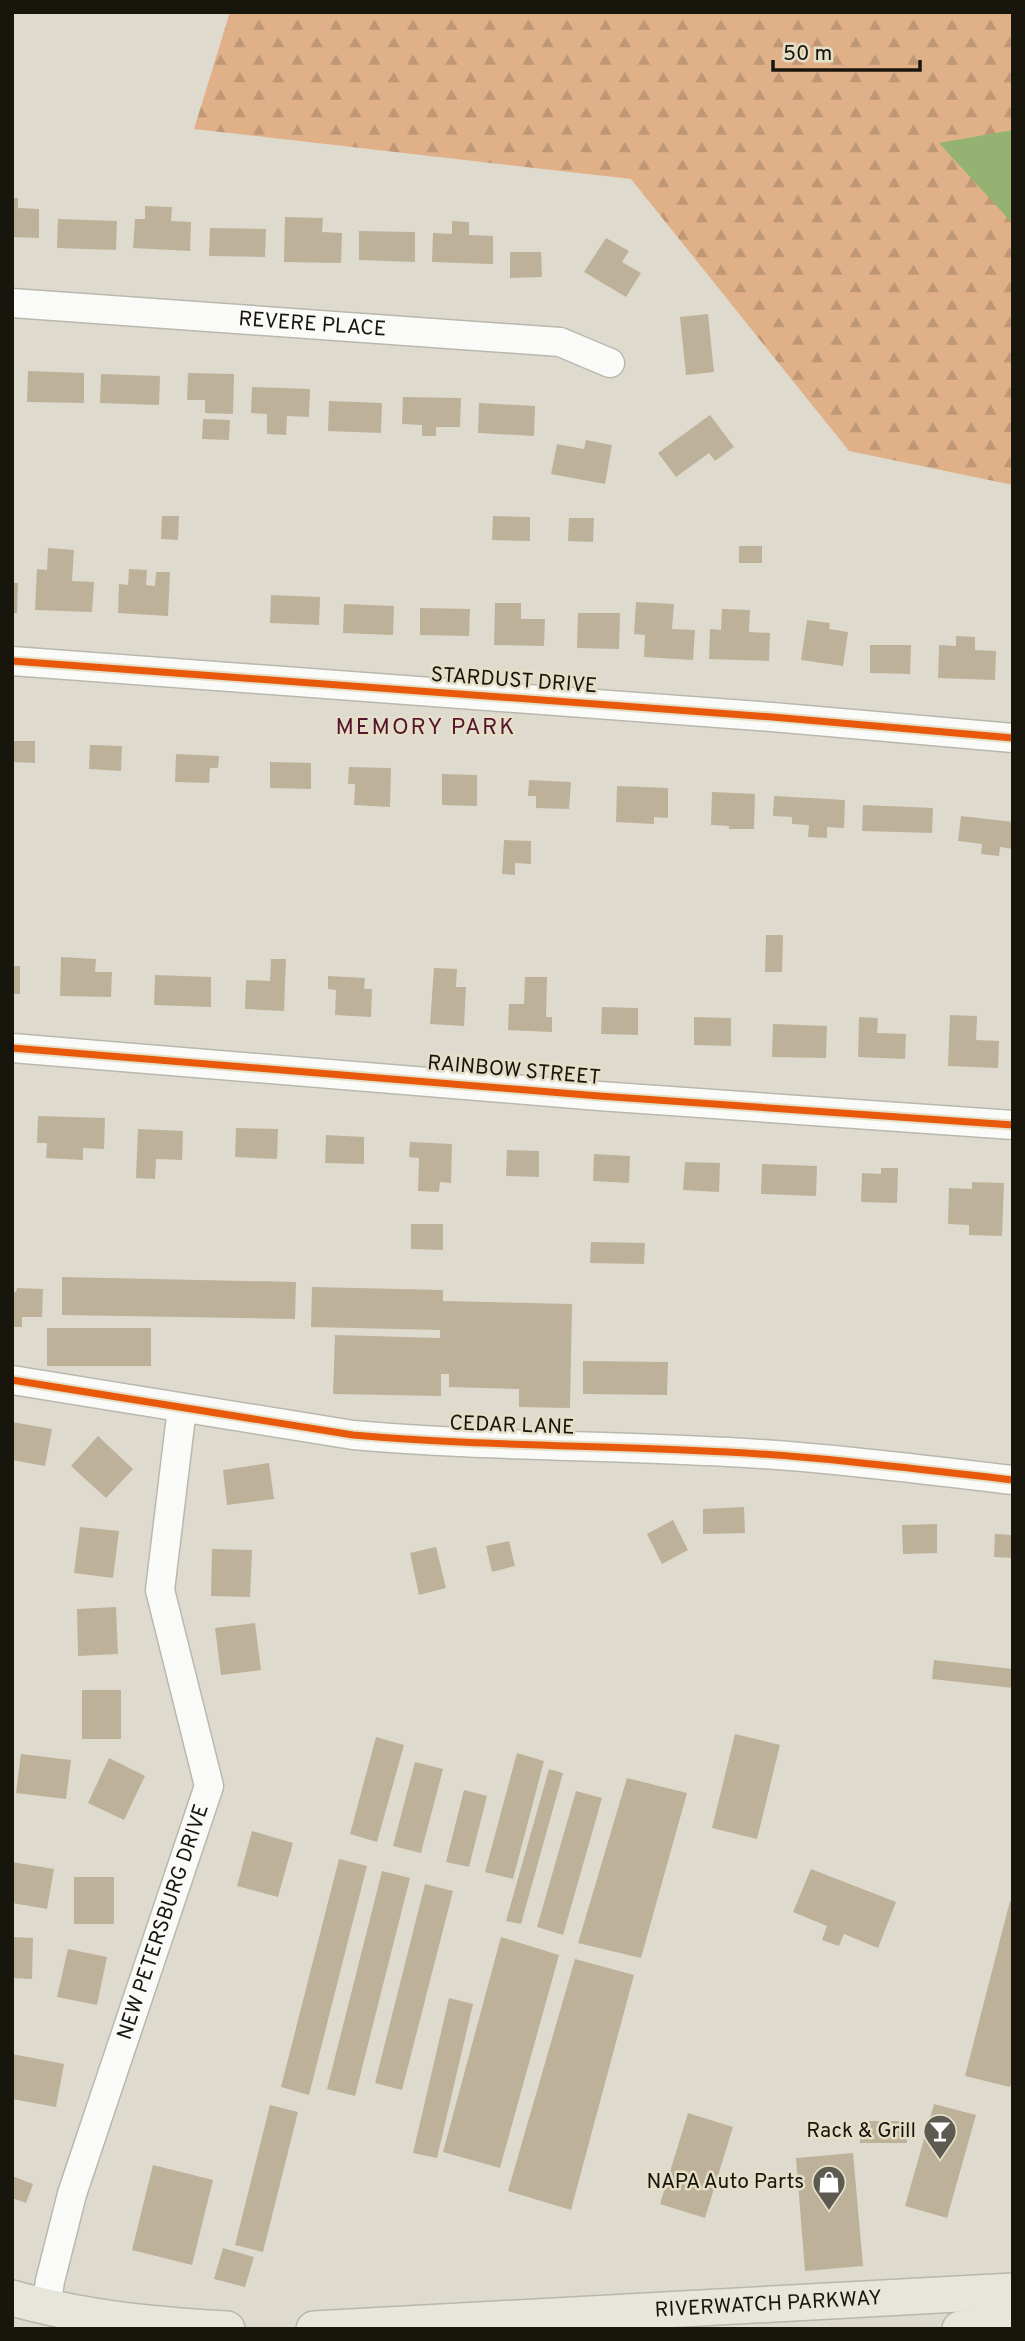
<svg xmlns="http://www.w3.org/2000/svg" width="1025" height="2341" font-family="Overpass,sans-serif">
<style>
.forest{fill:url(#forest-firs)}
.water{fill:#94b372}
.building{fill:#beb199}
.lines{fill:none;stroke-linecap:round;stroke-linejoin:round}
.minor-casing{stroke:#bab7ad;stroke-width:31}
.major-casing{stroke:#b8b6b0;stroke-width:38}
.minor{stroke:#fafaf8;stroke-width:28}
.major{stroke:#e6e6da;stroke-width:35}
.cycleway-casing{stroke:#e5dfc7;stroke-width:11}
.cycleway{stroke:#e8590c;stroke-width:7}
.labels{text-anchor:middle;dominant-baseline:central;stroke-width:5;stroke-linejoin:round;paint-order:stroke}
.street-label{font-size:21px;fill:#18150d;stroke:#e5dfc7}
.poi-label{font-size:21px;fill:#18150d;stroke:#e5dfc7;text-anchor:end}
.neighbourhood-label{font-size:23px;letter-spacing:2px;fill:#56142e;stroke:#e5dfc7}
</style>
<defs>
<pattern id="forest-firs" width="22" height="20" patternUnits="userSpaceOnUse" patternTransform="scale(1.75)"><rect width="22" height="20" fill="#e0b189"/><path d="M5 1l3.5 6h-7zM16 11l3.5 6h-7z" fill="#bf9775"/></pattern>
</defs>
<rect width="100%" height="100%" fill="#dedbce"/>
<path class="forest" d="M230 12H1013V485L849 451 631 179 194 129Z"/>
<path class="water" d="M1013 130V224L939 143Z"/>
<path class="building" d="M12 198H18V208L39 209V238L12 237Z
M145 206 172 207 171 221 191 222 190 251 133 248 135 219H145Z
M285 217 323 218 322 232 342 233 341 263 284 262Z
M58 219 117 221 116 250 57 248Z
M452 221 469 222V235L493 236V264L432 262 433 233 452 234Z
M210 228 266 229 265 257 209 256Z
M359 231 415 232V262L359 260Z
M606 238 629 251 622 262 641 273 626 297 584 272Z
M510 252H541L542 277 510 278Z
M708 314 714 372 686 375 680 317Z
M28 371 84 373V403L27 402Z
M188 373 234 374 233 414 205 413V400H187Z
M101 374 160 376 159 405 100 403Z
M252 387 310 389 309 417 287 416 286 435 267 434V414L251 413Z
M403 397 461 398 460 427H436V436H422V425L402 424Z
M329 401 382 403 381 433 328 431Z
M479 403 535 406 534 436 478 433Z
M710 415 734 447 715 461 709 453 676 477 658 453Z
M203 419 230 420 229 440 202 439Z
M586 440 612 445 605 484 551 474 557 444 584 449Z
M162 516H179L178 540 161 539Z
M493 516 530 517V541L492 540Z
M569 518H594L593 542 568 541Z
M739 546H762V563H739Z
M48 548 74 550 72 581 94 582 92 612 35 610 37 569 47 570Z
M129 569 147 570 146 585 155 586 156 572H170L168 616 118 613 119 584 128 585Z
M12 583H18L17 613H12Z
M271 595 320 597 319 625 270 623Z
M636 602 674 604 672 629 695 630 693 660 644 657 645 635 634 634Z
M495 603H521V619H545L544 646 494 645Z
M344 604 394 606 393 635 343 633Z
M420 608 470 609 469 636 420 635Z
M722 609 750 610 749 632 770 633 769 661 709 659 710 629 721 630Z
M578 613H620L619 649 577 648Z
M807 620 830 623 829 629 848 632 843 666 801 660Z
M956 636 975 637V650L996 651 995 680 938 678 939 645 956 646Z
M870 645H911L910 674 870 673Z
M12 741H35V763L12 762Z
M90 745 122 746 121 771 89 769Z
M176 754 219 756 218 768H210L209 783 175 782Z
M270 762 311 763V789L270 788Z
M349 767 391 768 390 807 354 805 355 784H348Z
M442 774 477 775V806L442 805Z
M529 780 571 782 569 809 536 808V796H528Z
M617 786 668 788V818L654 817V824L616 822Z
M712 792 755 794 754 829H729V826L711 825Z
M774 796 845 800 844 828 827 827V838L808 837 809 825 792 824V817L773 816Z
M863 805 933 808 932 833 862 831Z
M961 816 1013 822V849L1000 847 999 856 981 854 982 844 958 841Z
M504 840 531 841V864L515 863V875L502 874Z
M766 935H783L782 972H765Z
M61 957 96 959 95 972H112L111 997 60 996Z
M271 959H286L284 1011 245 1009 246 980 270 981Z
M12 966H20V994H12Z
M434 968 457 969 456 987H466L464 1026 430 1024Z
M155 975 211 977V1007L154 1005Z
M328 976 365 978 364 989H372L371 1017 335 1015 336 990 328 989Z
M525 977H547L546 1017H552V1032L508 1030 509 1004H524Z
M602 1007 638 1008V1035L601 1034Z
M950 1015 977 1016 976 1040 999 1041 998 1068 948 1066Z
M694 1017 731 1018V1046L694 1045Z
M859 1017 878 1018 877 1033 906 1034 905 1059 858 1057Z
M773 1024 827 1026 826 1058 772 1057Z
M38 1116 105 1118 104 1149 83 1148V1160L46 1158 47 1143H37Z
M236 1128 278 1129 277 1159 235 1157Z
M138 1129 183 1131 182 1160 156 1159 155 1179 136 1178Z
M326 1135 364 1137V1164L325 1163Z
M410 1142 452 1144 451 1183 440 1182 439 1192 418 1191 419 1158 409 1157Z
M507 1150 539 1151V1177L506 1176Z
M594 1154 630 1156 629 1183 593 1181Z
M685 1162 720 1163 719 1192 683 1190Z
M762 1164 817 1166 816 1196 761 1194Z
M881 1168H898L897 1203 861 1202 862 1173 881 1174Z
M972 1182 1004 1183 1002 1236 969 1235V1225L948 1224 949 1188 972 1189Z
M411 1224H443V1250L411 1249Z
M591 1242 645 1243 644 1264 590 1263Z
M62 1277 296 1282 295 1319 62 1315Z
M312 1287 443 1290V1301L572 1304 570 1408 519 1407V1389L449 1387V1374H441V1396L333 1394 335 1335 440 1338V1330L311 1327Z
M17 1288 43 1289 42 1317H22V1327H12V1292H16Z
M47 1328H151V1366H47Z
M583 1361 668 1362 667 1395 583 1394Z
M12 1422 52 1429 45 1466 12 1460Z
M98 1436 133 1469 106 1498 71 1466Z
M269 1463 274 1499 227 1505 223 1470Z
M744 1507 745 1533 703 1534V1509Z
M673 1520 688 1550 662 1564 647 1534Z
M937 1524V1553L903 1554 902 1525Z
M80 1527 119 1531 113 1578 74 1573Z
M995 1534 1013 1535V1558L994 1557Z
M509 1541 515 1566 492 1572 486 1546Z
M436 1547 446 1588 419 1595 410 1553Z
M212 1549 252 1550 250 1597 211 1596Z
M116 1607 118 1654 78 1656 77 1609Z
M255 1623 261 1670 221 1675 215 1628Z
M934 1660 1013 1669V1688L932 1679Z
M82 1690H121V1739H82Z
M735 1734 780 1745 757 1839 712 1828Z
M376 1737 404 1745 377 1842 350 1834Z
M517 1753 544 1761 513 1879 485 1872Z
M21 1754 71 1760 66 1799 16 1793Z
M109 1758 145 1776 124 1820 88 1803Z
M415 1762 443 1769 421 1853 393 1846Z
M549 1769 563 1773 521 1924 506 1921Z
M627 1778 687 1793 641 1958 578 1943Z
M464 1790 487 1796 469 1867 446 1862Z
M576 1791 602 1798 563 1935 537 1927Z
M252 1831 293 1843 278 1897 237 1886Z
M339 1859 367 1866 309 2095 281 2087Z
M12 1862 54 1869 47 1909 12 1903Z
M811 1869 896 1902 878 1948 844 1934 839 1946 822 1940 827 1926 793 1912Z
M382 1871 410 1878 355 2096 327 2089Z
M74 1877H114V1924H74Z
M425 1884 453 1891 402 2090 375 2083Z
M1010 1901 1013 1902V2075L1010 2087 965 2076Z
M12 1937 33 1938 32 1979 12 1978Z
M501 1937 559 1955 500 2168 443 2152Z
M68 1949 107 1957 97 2005 57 1997Z
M575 1959 634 1975 571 2210 508 2191Z
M449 1998 473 2004 437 2158 413 2153Z
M12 2054 64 2064 56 2107 12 2099Z
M934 2104 976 2115 947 2218 905 2206Z
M270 2105 298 2112 263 2252 235 2245Z
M688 2113 733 2127 705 2218 660 2204Z
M860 2121H907V2143H860Z
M853 2153 863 2266 805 2271 796 2158Z
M153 2165 213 2180 192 2265 132 2250Z
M12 2176 33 2184 26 2203 12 2198Z
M223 2248 254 2257 245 2287 214 2279Z"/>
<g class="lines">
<defs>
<g id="minor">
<path id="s1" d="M12 303 560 342 610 363"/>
<path d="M12 661 772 717 1013 738"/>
<path d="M12 1048 599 1096 1013 1125"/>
<path d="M12 1380 353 1435C477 1446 603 1445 728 1452 823 1457 918 1469 1013 1480"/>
<path id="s2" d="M46 2308 50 2281 72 2194 209 1786 160 1590 182 1408"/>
</g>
<g id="major">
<path d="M12 2298C82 2318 155 2325 227 2329"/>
<path id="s3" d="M314 2329 1013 2291"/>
<path d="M960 2329 1013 2325"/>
</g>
</defs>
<use href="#minor" class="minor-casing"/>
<use href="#major" class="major-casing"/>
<use href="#minor" class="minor"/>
<use href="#major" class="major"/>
<defs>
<path id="cycleway" d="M12 661 772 717 1013 738
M12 1048 599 1096 1013 1125
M12 1380 353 1435C477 1446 603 1445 728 1452 823 1457 918 1469 1013 1480"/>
</defs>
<use href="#cycleway" class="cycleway-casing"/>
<use href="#cycleway" class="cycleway"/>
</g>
<defs>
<symbol id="bar-pin" viewBox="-11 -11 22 30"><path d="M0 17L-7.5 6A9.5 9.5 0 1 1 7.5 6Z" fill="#5d5a51" stroke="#e5dfc7"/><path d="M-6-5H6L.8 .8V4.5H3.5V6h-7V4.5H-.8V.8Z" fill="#fff"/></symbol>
<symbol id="shop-pin" viewBox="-11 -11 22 30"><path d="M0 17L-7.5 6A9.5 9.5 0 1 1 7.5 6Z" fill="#5d5a51" stroke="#e5dfc7"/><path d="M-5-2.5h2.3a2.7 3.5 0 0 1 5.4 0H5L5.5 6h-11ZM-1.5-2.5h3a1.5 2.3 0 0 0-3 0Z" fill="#fff"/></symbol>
</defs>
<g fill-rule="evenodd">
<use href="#bar-pin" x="921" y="2112" width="38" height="52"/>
<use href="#shop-pin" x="810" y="2163" width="38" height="52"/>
</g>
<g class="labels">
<g class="street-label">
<text stroke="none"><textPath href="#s1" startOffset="301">REVERE PLACE</textPath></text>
<text transform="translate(514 681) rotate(4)">STARDUST DRIVE</text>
<text transform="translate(514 1071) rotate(5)">RAINBOW STREET</text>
<text transform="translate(512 1426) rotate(2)">CEDAR LANE</text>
<text stroke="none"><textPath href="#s2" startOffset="404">NEW PETERSBURG DRIVE</textPath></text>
<text stroke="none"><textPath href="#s3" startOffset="455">RIVERWATCH PARKWAY</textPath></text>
</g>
<g class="poi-label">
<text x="916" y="2131">Rack &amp; Grill</text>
<text x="804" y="2182">NAPA Auto Parts</text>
</g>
<g class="neighbourhood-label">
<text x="426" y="728">MEMORY PARK</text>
</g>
</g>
<rect width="1025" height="2341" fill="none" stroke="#18150d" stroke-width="28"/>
<path d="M773 60v10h147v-10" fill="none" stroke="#18150d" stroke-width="3.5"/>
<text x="783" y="60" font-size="21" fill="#18150d" stroke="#e5dfc7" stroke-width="5" paint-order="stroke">50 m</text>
</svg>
